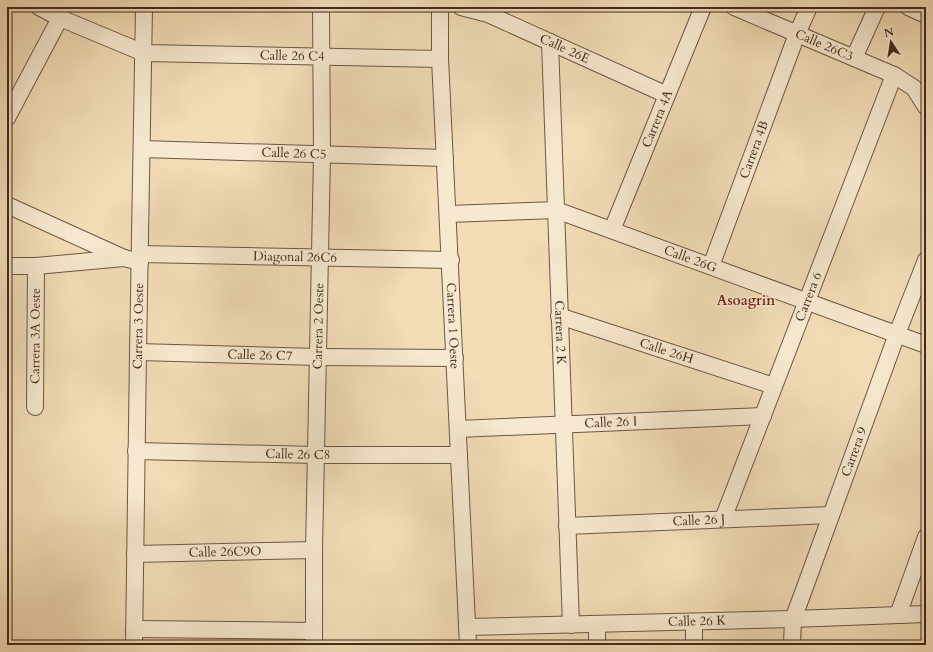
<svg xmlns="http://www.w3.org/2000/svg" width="933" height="652" font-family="Cardo,serif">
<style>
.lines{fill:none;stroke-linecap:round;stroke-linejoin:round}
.minor-casing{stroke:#6e5744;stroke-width:18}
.minor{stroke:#f7e9d0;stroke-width:16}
.labels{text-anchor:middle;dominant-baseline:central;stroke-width:3;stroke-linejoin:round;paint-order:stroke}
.street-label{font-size:13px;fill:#422a1d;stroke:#f7e9d0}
.neighbourhood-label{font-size:14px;font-weight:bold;fill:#7a1f14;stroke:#f7e9d0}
</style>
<rect width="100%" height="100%" fill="#f2ddb7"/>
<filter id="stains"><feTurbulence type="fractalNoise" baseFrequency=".005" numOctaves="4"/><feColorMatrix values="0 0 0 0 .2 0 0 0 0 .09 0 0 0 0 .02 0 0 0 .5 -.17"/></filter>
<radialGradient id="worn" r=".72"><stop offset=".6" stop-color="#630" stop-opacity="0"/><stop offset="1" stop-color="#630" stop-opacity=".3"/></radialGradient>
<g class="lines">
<defs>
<g id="minor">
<path id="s1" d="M39 7 60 18 144 53 440 59"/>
<path id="s2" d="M440 7V59L468 645"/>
<path id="s3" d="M461 7 488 14 667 95"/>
<path id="s4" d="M734 7 894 75 914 88 926 107"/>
<path d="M908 7 926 15"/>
<path id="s5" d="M550 42C557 236 563 430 571 625"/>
<path d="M854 58 877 7"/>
<path d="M7 118 60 18"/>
<path id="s6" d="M142 149 445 158"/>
<path d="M7 205 124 258"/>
<path id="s7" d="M448 214 556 210 926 345"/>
<path id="s8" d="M612 230 703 7"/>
<path id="s9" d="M140 254 451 260"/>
<path d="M7 266H36L124 258 140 262"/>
<path id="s10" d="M711 266 797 34 809 7"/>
<path id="s11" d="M559 316 774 386"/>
<path id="s12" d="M138 352 318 357 455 358"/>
<path id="s13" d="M35 407 36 266"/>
<path id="s14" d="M458 429 763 416"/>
<path id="s15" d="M136 451 316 455H459"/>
<path id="s16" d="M723 519 894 75"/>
<path id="s17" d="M567 526 831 515"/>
<path id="s18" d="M135 554 314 550"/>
<path d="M898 615 926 537"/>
<path d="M694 622V645"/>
<path id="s19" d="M467 627 793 619 926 614"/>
<path d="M134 629 314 631"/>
<path id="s20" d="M134 645 138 352 144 7"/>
<path id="s21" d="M314 645V550L322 155 321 7"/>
<path d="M597 645V624"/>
<path id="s22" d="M792 645 793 619 801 598 897 334 926 260"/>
</g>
</defs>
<use href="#minor" class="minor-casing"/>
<use href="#minor" class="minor"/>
</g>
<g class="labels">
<g class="street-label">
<text stroke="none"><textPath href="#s4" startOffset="98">Calle 26C3</textPath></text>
<text stroke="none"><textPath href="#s3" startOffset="112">Calle 26E</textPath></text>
<text stroke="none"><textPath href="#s1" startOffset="263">Calle 26 C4</textPath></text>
<text stroke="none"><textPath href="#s8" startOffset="120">Carrera 4A</textPath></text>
<text stroke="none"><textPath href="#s10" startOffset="124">Carrera 4B</textPath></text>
<text stroke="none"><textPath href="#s6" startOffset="152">Calle 26 C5</textPath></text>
<text stroke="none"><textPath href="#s9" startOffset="155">Diagonal 26C6</textPath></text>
<text stroke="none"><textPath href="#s7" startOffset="251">Calle 26G</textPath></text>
<text stroke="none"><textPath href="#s16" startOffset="238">Carrera 6</textPath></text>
<text stroke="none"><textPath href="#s20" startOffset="319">Carrera 3 Oeste</textPath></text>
<text stroke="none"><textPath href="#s21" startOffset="319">Carrera 2 Oeste</textPath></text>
<text stroke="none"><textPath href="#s2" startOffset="319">Carrera 1 Oeste</textPath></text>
<text stroke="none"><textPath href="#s5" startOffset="291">Carrera 2 K</textPath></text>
<text stroke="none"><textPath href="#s13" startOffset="71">Carrera 3A Oeste</textPath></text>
<text stroke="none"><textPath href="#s11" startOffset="113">Calle 26H</textPath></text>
<text stroke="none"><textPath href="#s12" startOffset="122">Calle 26 C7</textPath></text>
<text stroke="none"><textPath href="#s14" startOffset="153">Calle 26 I</textPath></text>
<text stroke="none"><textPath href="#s22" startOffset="204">Carrera 9</textPath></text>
<text stroke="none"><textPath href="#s15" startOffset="162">Calle 26 C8</textPath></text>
<text stroke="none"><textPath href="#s17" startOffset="132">Calle 26 J</textPath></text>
<text stroke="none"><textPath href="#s18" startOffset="90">Calle 26C9O</textPath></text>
<text stroke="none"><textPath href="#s19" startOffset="230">Calle 26 K</textPath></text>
</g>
<g class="neighbourhood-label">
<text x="746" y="300">Asoagrin</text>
</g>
</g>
<rect width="933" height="652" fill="none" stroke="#f2ddb7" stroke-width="24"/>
<rect x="8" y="8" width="917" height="636" fill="none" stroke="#422a1d" stroke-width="2"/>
<rect x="12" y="12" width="909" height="628" fill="none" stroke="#422a1d"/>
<g transform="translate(891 42) rotate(348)" stroke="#f7e9d0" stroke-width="3" paint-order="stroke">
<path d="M0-3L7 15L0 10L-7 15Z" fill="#422a1d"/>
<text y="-6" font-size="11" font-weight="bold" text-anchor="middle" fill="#422a1d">N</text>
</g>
<rect width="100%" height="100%" filter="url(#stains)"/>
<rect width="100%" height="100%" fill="url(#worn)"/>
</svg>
